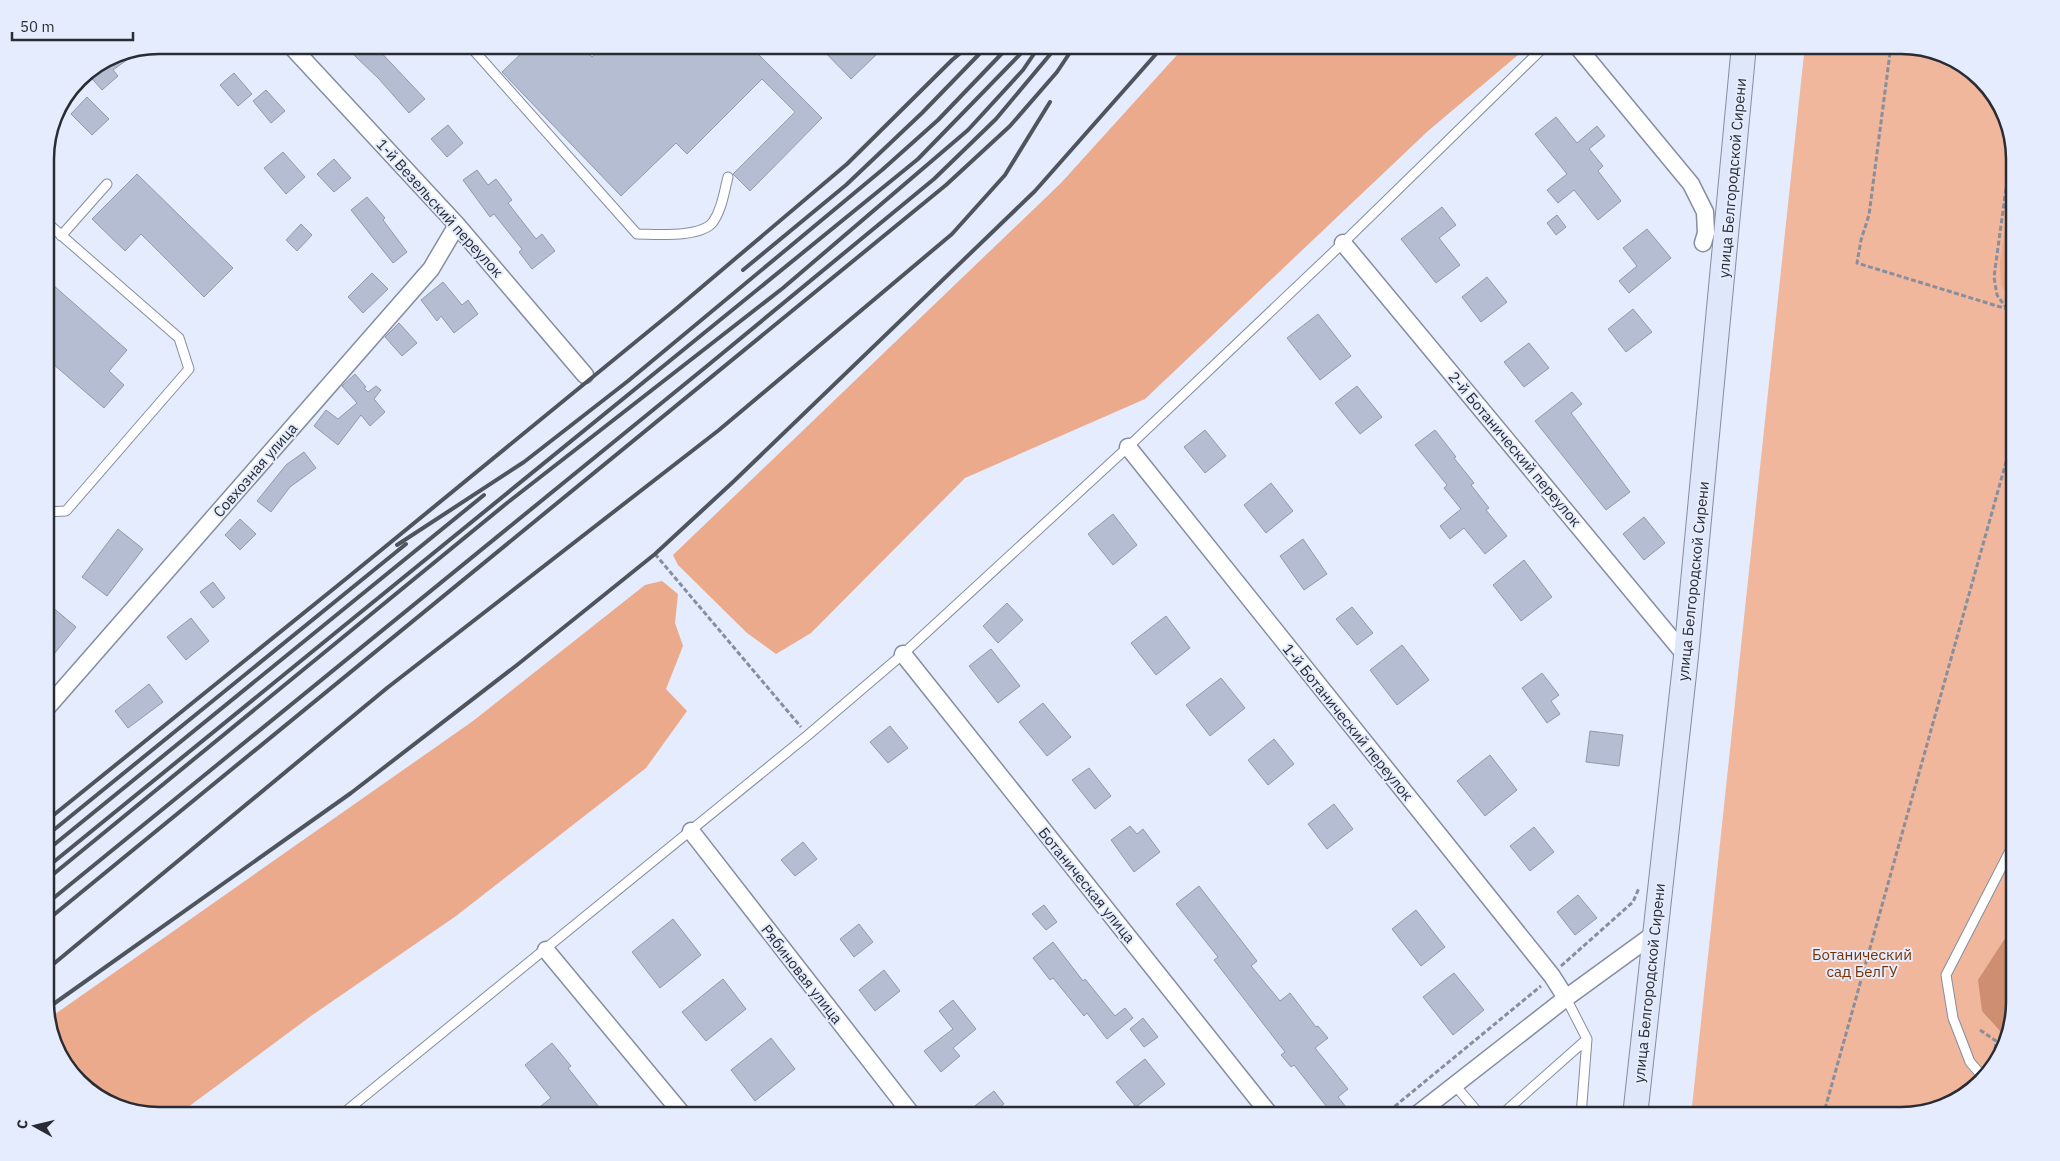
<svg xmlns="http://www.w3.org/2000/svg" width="2060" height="1161" font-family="'IBM Plex Sans',sans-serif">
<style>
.green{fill:#f0b79d}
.forest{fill:#ebaa8c}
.water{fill:#cd8e71}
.building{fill:#b4bdd1;stroke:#9199ad}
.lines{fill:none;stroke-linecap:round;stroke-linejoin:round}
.service-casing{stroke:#858da0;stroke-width:11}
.minor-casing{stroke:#858da0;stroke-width:19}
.secondary-casing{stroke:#858da0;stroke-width:26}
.path{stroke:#888e9b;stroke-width:3;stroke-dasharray:5 2.5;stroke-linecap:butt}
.service{stroke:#fff;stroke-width:9}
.minor{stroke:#fff;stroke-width:16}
.secondary{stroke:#dfe7fb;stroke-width:24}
.rail{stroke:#50545d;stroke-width:4}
.labels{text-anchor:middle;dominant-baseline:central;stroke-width:4;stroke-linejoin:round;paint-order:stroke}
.street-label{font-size:15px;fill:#292c34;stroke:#e4ecfd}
.park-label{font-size:15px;fill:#7b3000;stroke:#e4ecfd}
.rim{fill:none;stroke:#292c34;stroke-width:2.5}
</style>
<rect width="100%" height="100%" fill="#e4ecfd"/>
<path class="green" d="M1805 45H1901L1958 60 1996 96 2015 152V1002L2000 1059 1958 1101 1901 1116H1691Z"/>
<path class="forest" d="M1186 45H1530L1428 131 1145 399 965 478 811 633 776 654 747 633 678 565 673 555 1061 183Z
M2015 160V304L2001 285 2000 262Z
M662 581 678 594 675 623 683 646 666 689 687 711 646 768 456 916 311 1016 176 1116H159L102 1101 60 1059 48 1019 473 721 645 585Z"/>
<path class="water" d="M2015 923V1002L2007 1033 2001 1032 1982 1011 1978 980Z"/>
<path class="building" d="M364 45H374L425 99 409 113 379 79 354 55Z
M530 45H581L592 57 605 45H749L822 118 750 191 733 174 795 112 762 79 687 154 676 143 621 196 502 72Z
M818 45H869L877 54 851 79Z
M143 48 113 70 118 76 102 90 87 73 116 54Z
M234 73 252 94 238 106 220 85Z
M266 90 285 111 271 123 253 101Z
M87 97 109 119 92 135 71 114Z
M1556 117 1577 143 1597 126 1605 136 1589 149 1603 166 1598 171 1621 201 1598 220 1574 190 1558 203 1547 190 1567 174 1535 134Z
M448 125 463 143 447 157 431 139Z
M283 152 305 177 286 194 264 168Z
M334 159 351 178 334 192 317 174Z
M477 170 488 185 496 179 512 200 508 203 536 239 542 234 555 251 532 269 519 252 522 249 494 214 490 217 463 180Z
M137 174 233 268 204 297 141 234 125 251 92 219Z
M367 197 385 218 383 220 407 252 393 263 351 210Z
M1442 207 1456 225 1439 238 1460 265 1436 283 1401 239Z
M1557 215 1566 227 1556 235 1547 223Z
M301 224 312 235 297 251 286 240Z
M1647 229 1671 258 1629 293 1619 281 1637 266 1623 248Z
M372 273 388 289 363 313 348 297Z
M1487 277 1507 302 1481 322 1462 297Z
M45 278 127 350 109 371 124 385 104 408 45 357Z
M443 282 462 305 468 300 478 314 454 333 441 316 437 321 421 300Z
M1633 309 1652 332 1626 352 1608 329Z
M1318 314 1351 356 1320 380 1287 338Z
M399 323 417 343 402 356 385 337Z
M1529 343 1549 368 1524 387 1504 362Z
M355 374 366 387 364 388 368 392 376 386 381 390 374 399 385 412 370 426 361 415 338 445 314 426 326 410 338 419 357 403 342 386Z
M1357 386 1382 417 1360 434 1335 403Z
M1572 392 1582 404 1571 413 1630 492 1606 510 1535 421Z
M1205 430 1226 456 1205 473 1184 447Z
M1435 430 1456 457 1454 458 1474 483 1471 485 1489 508 1486 510 1507 536 1485 554 1464 528 1450 539 1440 526 1461 509 1444 488 1447 485 1415 445Z
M304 452 316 468 290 487 271 512 257 501 286 465Z
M1271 483 1293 511 1266 533 1244 505Z
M1113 514 1137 545 1113 565 1088 534Z
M1644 517 1665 543 1644 560 1623 534Z
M240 519 256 534 240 550 225 535Z
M118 529 143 549 107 596 82 577Z
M1303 539 1327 574 1304 590 1280 556Z
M1524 560 1552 597 1521 621 1493 585Z
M213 582 225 598 213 608 200 592Z
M45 601 76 627 45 665Z
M1007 603 1023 620 998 643 983 626Z
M1352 607 1373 633 1357 645 1336 619Z
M1166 616 1190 648 1156 675 1131 643Z
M191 618 209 641 186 660 167 637Z
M1402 645 1429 680 1397 705 1370 670Z
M991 649 1020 686 998 703 969 666Z
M1542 673 1559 695 1551 701 1560 714 1547 723 1522 688Z
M1221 678 1245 708 1210 736 1186 705Z
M149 684 163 702 128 728 115 711Z
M1043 703 1071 737 1047 756 1019 722Z
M890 726 908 748 888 763 870 742Z
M1590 731 1623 735 1619 766 1586 762Z
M1274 739 1294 764 1268 785 1248 760Z
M1490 755 1517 790 1485 816 1457 781Z
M1089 768 1111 796 1095 809 1072 780Z
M1334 804 1353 829 1327 849 1308 824Z
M1130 826 1137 834 1143 829 1160 852 1134 872 1111 840Z
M1534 827 1554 852 1530 871 1510 846Z
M803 842 817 859 795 876 781 860Z
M1199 886 1257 961 1251 966 1280 1001 1290 993 1316 1027 1318 1026 1328 1038 1315 1048 1348 1089 1338 1097 1353 1116H1334L1294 1065 1291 1067 1281 1055 1285 1052 1214 960 1218 957 1176 904Z
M1578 895 1597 918 1575 935 1557 912Z
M1044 905 1057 922 1046 930 1032 914Z
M1416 910 1445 947 1421 966 1392 929Z
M673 919 701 955 660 988 632 952Z
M859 924 873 942 854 957 840 939Z
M1053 942 1083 981 1085 979 1115 1016 1125 1008 1133 1018 1107 1039 1087 1013 1084 1016 1053 978 1050 980 1033 958Z
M884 970 900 991 875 1011 859 990Z
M1454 973 1484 1010 1453 1035 1423 997Z
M723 979 746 1009 706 1041 682 1012Z
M953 1000 976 1029 953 1048 960 1056 941 1072 924 1051 953 1029 939 1011Z
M1143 1018 1158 1037 1144 1047 1130 1029Z
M771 1038 795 1069 755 1101 731 1070Z
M552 1043 571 1066 568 1068 606 1116H549L541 1106 551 1098 525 1065Z
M1145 1059 1165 1084 1136 1107 1116 1082Z
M994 1091 1004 1104 989 1116H962Z"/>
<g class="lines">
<defs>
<path id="service" d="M469 45 637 234C656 234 701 238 713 222 722 209 724 192 728 177
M45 221 179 338 189 369 66 511 45 512
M61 236 107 184
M1566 998 1587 1039 1581 1116
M1982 1076 1970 1062 1953 1018 1946 975 2015 841
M1454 1084 1481 1116
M340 1116 808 735 903 654 1128 447 1343 243 1546 45
M1500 1116 1587 1039"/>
<path id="minor" d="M290 45 457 225 585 375
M1576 45 1691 184 1705 212 1706 233 1703 243
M1343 243 1686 656
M1128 447 1552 976 1566 998
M903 654 1271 1116
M45 710 431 269 457 225
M691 831 913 1116
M546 950 684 1116
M1415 1116 1566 998 1654 934"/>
<path id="secondary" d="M1635 1116 1686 656 1744 45"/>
</defs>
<use href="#service" class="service-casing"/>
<use href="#minor" class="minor-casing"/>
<use href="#secondary" class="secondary-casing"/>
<path class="path" d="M1891 45 1869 215 1861 240 1857 263 2007 309
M2012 144 1994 277 1997 295 2007 309 2015 311
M655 554 801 727
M1561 966 1633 902 1639 888
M1980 1030 1996 1041 1993 1066
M1383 1116 1541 986
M1823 1116 2015 430"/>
<use href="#service" class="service"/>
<use href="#minor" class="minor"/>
<use href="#secondary" class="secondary"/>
<path class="rail" d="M743 270 846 185 922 113 988 45
M397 545 524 462 628 381 882 170 938 120 1010 45
M45 822 347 578 677 308 847 164 952 60 970 45
M45 837 406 544
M45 852 484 495
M45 869 918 159 1029 45
M45 881 507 503 783 288 968 130 1023 70 1040 45
M45 905 707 366 934 179 996 119 1058 45
M45 922 946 185 1010 126 1057 72 1075 45
M45 971 387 688 719 430 952 234 1005 175 1050 102
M45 1010 351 793 517 665 655 554 733 482 1035 191 1164 45"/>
</g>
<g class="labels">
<g class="street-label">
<text transform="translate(1732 178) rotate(-85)">улица Белгородской Сирени</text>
<text transform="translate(440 208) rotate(48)">1-й Везельский переулок</text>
<text transform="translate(1515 449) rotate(50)">2-й Ботанический переулок</text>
<text transform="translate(255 470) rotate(-49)">Совхозная улица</text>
<text transform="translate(1693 581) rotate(-84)">улица Белгородской Сирени</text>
<text transform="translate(1348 722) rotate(51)">1-й Ботанический переулок</text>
<text transform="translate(1087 885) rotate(51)">Ботаническая улица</text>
<text transform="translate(802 974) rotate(52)">Рябиновая улица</text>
<text transform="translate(1649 983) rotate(-84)">улица Белгородской Сирени</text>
</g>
<g class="park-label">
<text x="1862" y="954">Ботанический<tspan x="1862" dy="17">сад БелГУ</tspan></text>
</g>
</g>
<path d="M0 0H2060V1161H0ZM159 54H1901A105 105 0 0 1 2006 159V1002A105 105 0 0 1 1901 1107H159A105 105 0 0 1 54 1002V159A105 105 0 0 1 159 54Z" fill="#e4ecfd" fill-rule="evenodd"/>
<path class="rim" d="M159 54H1901A105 105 0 0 1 2006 159V1002A105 105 0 0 1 1901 1107H159A105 105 0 0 1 54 1002V159A105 105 0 0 1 159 54Z"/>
<g transform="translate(35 1126) rotate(278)" stroke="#e4ecfd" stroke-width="4" paint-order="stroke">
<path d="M0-4L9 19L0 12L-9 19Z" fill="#292c34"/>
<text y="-8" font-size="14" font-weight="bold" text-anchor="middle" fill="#292c34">С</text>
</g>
<path d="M12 32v8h121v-8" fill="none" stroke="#292c34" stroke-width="2.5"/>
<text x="20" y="32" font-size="15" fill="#292c34" stroke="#e4ecfd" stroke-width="4" paint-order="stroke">50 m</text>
</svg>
